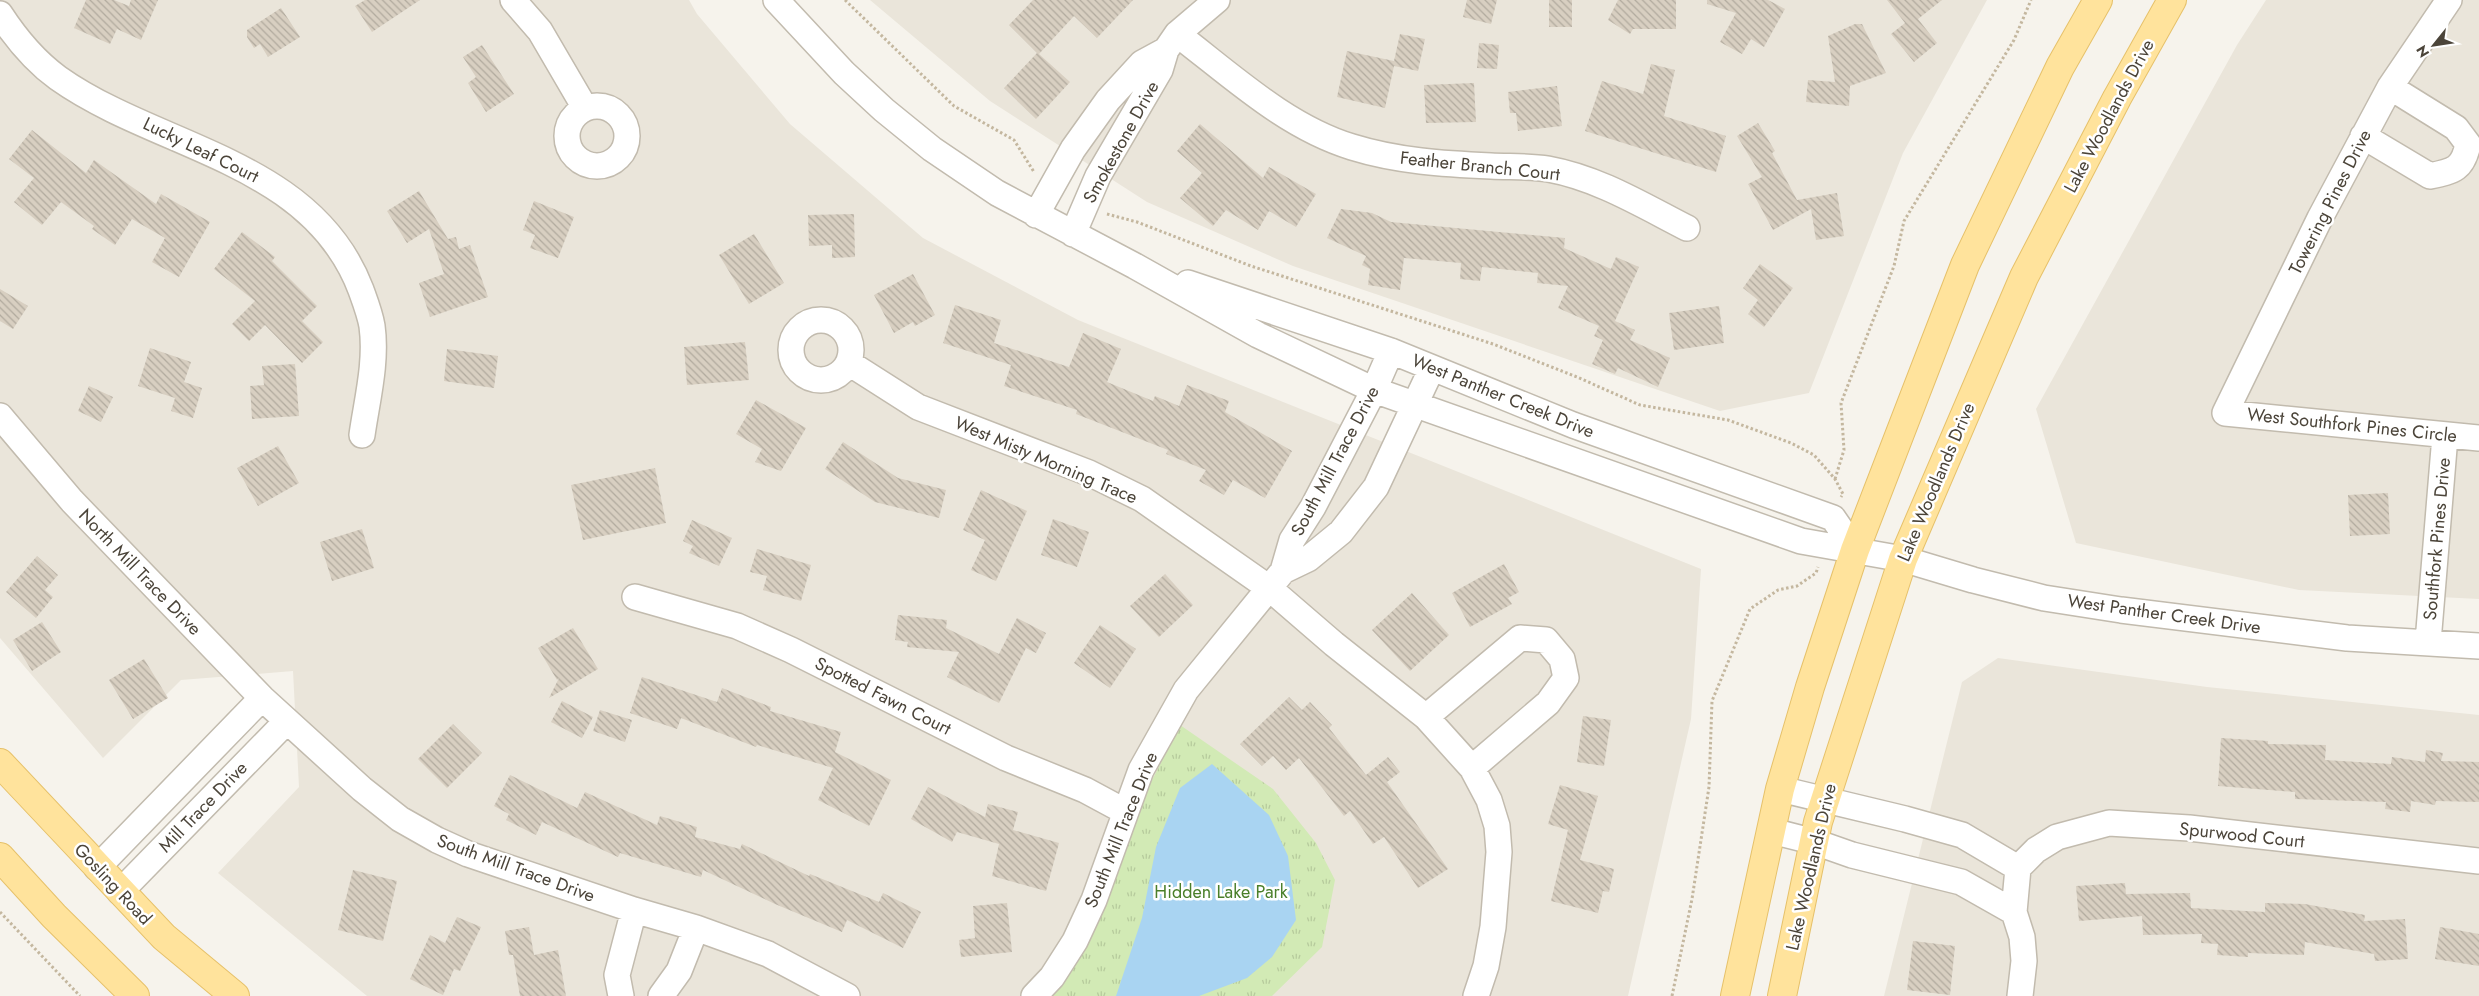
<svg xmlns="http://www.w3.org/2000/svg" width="2479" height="996" font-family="Jost,sans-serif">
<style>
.residential{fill:#eae5da}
.grass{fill:url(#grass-tufts)}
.water{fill:#a9d4f2}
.building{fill:url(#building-back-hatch)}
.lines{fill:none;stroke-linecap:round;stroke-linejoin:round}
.minor-casing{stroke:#c2bbae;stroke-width:28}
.major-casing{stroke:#e6c16a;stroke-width:30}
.path{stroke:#c4b79f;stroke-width:3;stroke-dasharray:2.5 2.5;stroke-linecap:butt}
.minor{stroke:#fff;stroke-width:25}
.major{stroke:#ffe39c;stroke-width:28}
.labels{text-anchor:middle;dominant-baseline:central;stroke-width:5;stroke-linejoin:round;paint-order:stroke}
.street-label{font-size:18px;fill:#4b4439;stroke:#fff}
.park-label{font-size:18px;fill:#4a7f2a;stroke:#fff}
</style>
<defs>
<pattern id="grass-tufts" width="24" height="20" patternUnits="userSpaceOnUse" patternTransform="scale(1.25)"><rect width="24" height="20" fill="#d2eab5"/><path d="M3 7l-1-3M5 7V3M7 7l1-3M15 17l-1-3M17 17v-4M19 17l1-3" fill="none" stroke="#b6ca9c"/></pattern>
<pattern id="building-back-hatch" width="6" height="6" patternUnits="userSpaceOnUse" patternTransform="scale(1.25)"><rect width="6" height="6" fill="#d8cfc1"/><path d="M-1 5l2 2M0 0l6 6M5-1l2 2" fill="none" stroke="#b1aa9e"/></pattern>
</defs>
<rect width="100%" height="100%" fill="#f6f3ec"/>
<path class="residential" d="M0 0H689L697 14 790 124 923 238 1078 320 1701 569 1691 719 1628 996H367L218 873 299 787 293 671 181 680 103 758 0 638Z
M870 0H1987L1903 153 1809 393 1720 411 1293 266 1147 202 990 101Z
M2266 0H2479V599L2299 590 2076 543 2036 409 2237 45Z
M1998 658 2207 687 2479 715V996H1884L1962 682Z"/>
<path class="grass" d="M1180 725 1273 789 1316 843 1335 880 1322 947 1272 996H1051L1077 960 1117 876 1145 794Z"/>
<path class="water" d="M1212 764 1269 815 1288 856 1296 920 1272 957 1247 978 1199 996H1116L1142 918 1156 847 1180 788Z"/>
<path class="building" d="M86 0H114L129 6 131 0H158L141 40 117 29 110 44 74 28Z
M365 0H420L372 32 355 6Z
M1033 0H1133L1097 38 1074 16 1039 54 1070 82 1036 119 1004 88 1037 53 1009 25Z
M1467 0H1497L1491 24 1463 17Z
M1549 0H1572V27H1549Z
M1618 0H1676V29H1633L1630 34 1608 20Z
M1707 0H1768L1785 9 1764 47 1751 39 1742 54 1720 42 1736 13 1707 4Z
M1887 0H1942L1918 19 1937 43 1914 62 1891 34 1905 23Z
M281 8 300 37 268 57 260 44 254 48 247 37V30Z
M1855 24H1862L1886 73 1850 86 1849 106 1806 102 1808 80 1835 82 1828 36Z
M1400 34 1425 39 1418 71 1394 66 1385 108 1337 97 1347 51 1394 61Z
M1479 43 1499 45 1497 69 1477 68Z
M482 45 514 94 486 112 468 83 476 77 463 57Z
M1651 64 1675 70 1664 116 1726 136 1716 172 1585 131 1602 81 1643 94Z
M1474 83 1476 122 1426 123 1424 85Z
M1557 86 1562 126 1518 131 1516 113H1510L1508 92Z
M1758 123 1775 151 1772 153 1797 200 1837 193 1844 236 1816 240 1811 209 1773 230 1748 184 1762 177 1737 136Z
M1200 124 1263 178 1269 167 1316 194 1296 227 1269 211 1258 230 1226 210 1213 226 1180 198 1202 173 1177 151Z
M32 130 86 173 94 160 156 204 161 194 210 222 179 277 152 262 165 238 132 219 115 245 92 229 94 226 61 202 42 225 14 202 34 178 9 159Z
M419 191 448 239 456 237 459 249 470 245 488 297 430 317 419 283 444 274 429 229 407 243 387 211Z
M534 201 574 217 558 258 530 248 535 235 523 230Z
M1341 209 1372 213 1391 222 1565 238 1564 248 1611 269 1616 257 1639 267 1615 321 1635 330 1630 340 1670 358 1658 387 1618 368 1615 374 1592 364 1603 340 1594 336 1599 326 1558 308 1568 286 1537 283 1538 273 1482 267 1480 281 1460 279 1461 263 1404 258 1400 290 1368 285 1370 269 1362 265 1366 256 1327 238Z
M854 214 855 257 832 258V245L809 246 808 215Z
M242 232 275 257 272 261 317 306 302 321 323 342 302 363 265 325 249 341 232 324 255 301 214 269Z
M754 234 784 283 749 304 719 255Z
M1760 264 1793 288 1764 327 1748 314 1758 300 1743 288Z
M913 274 935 315 915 326 913 322 894 333 874 295Z
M0 289 28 306 13 329 0 321Z
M955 305 1001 320 994 343 1069 367 1083 333 1121 349 1107 382 1153 401 1155 396 1179 406 1187 385 1229 401 1225 412 1292 451 1265 498 1233 480 1224 495 1199 481 1206 470 1166 454 1168 450 1076 414 1077 410 1004 386 1011 365 943 343Z
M1719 306 1724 343 1674 350 1669 313Z
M745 342 749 380 687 385 684 347Z
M150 348 191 362 184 382 202 388 193 418 171 411 175 398 138 386Z
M447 349 498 356 494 388 444 381Z
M295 364 299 416 252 419 250 386 264 385 262 366Z
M89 386 113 397 101 422 78 411Z
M756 400 806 428 781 471 755 462 762 449 736 434Z
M843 442 898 478 946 490 939 518 875 502 825 469Z
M278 446 299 483 258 506 237 468Z
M655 468 666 523 583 540 571 485Z
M981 490 1027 511 996 581 971 570 985 540 963 530Z
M2388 493 2390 534 2350 536 2348 495Z
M1053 519 1089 532 1077 567 1041 555Z
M692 520 732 538 719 566 689 553 693 546 683 541Z
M362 529 374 568 332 581 320 542Z
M757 549 811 565 801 601 763 590 767 576 750 572Z
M37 556 58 575 45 590 53 597 36 618 6 592Z
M1504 564 1519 592 1508 598 1512 604 1470 627 1452 593Z
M1165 574 1193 605 1159 637 1130 606Z
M1412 593 1449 635 1410 671 1372 630Z
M898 615 947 620 946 628 999 654 1017 618 1046 633 1036 653 1026 648 999 703 947 677 959 652 907 647 908 642 895 640Z
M42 622 61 652 32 671 13 640Z
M1100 625 1136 649 1110 688 1074 663Z
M573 628 598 669 549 698 559 678 557 680 538 648Z
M144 659 168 698 133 719 109 680Z
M642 677 717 702 722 688 771 707 770 711 841 732 835 752 891 780 869 826 818 800 833 768 757 745 756 747 681 718 677 729 630 713Z
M1289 697 1302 710 1310 702 1332 725 1329 728 1366 775 1388 757 1400 772 1387 782 1448 869 1418 888 1384 837 1373 844 1350 811 1344 816 1299 758 1286 770 1273 756 1262 766 1240 744Z
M562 701 593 717 582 738 551 722Z
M600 710 632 720 625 742 593 731Z
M1583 716 1611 720 1604 766 1577 762Z
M453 724 482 753 447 788 418 759Z
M2221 738 2268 741V744L2326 745 2325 760 2391 764 2392 757 2425 762 2426 750 2443 753 2441 761 2479 762V802L2436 801 2435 805 2411 801 2410 812 2385 809 2386 802 2295 799V792L2218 786Z
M510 775 577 808 585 792 657 825 660 816 697 827 695 837 740 849 742 844 809 876 810 874 879 902 883 893 921 912 903 948 847 920 842 932 775 904 703 870 701 877 620 853 618 857 542 822 536 835 506 820 509 814 494 806Z
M1560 785 1598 796 1580 860 1614 869 1609 892 1603 891 1598 913 1551 901 1568 830 1548 824Z
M928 787 985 817 988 804 1018 812 1013 830 1059 843 1046 891 992 876 999 844 957 832 952 842 911 819Z
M353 870 397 881 383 941 338 930Z
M2125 883 2126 894 2190 893 2191 908 2265 912V903L2305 904 2365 915 2364 921 2405 919 2408 959 2375 961 2374 954 2305 942 2304 955 2248 953V957L2217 955 2218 944 2201 943 2202 934 2143 935 2142 916 2079 921 2076 886Z
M1007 903 1012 952 961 957 959 940 975 938 973 906Z
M457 917 481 927 460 971 454 969 443 995 410 979 430 935 445 943Z
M529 927 534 955 558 950 566 996H520L513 955H509L505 931Z
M2440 927 2479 934V966L2435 959Z
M1913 941 1955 946 1950 995 1907 990Z"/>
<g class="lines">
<defs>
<path id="minor" d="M513 0 540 31 585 108
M776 0 844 73 884 110 932 149 997 193 1135 266 1258 335 1374 390 1801 541 1903 559 1973 580 2044 598 2121 610 2347 638 2479 646
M2449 0 2390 87 2320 218 2225 413 2479 438
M0 14C15 37 36 62 58 78 158 149 312 160 361 290 365 301 370 314 372 326 377 362 367 400 362 435
M1177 34C1231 75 1286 127 1352 147 1397 161 1444 164 1491 166 1509 167 1529 166 1548 169 1598 178 1642 205 1687 228
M567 136a30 30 0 1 1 60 0a30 30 0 1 1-60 0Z
M2363 136 2430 176C2454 171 2463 169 2468 144L2456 128 2390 87
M1036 215 1073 149 1108 100 1142 63 1166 50
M1073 234 1098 176 1160 70 1166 50 1177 34 1217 0
M1188 283 1391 351 1573 425 1833 518 1855 550
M791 350a30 30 0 1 1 60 0a30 30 0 1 1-60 0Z
M849 363 918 407 1089 473 1142 499 1269 588 1334 644 1426 717 1472 768 1489 800 1497 826 1499 852 1493 927 1486 966 1476 996
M0 416 72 501 262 698 362 789 400 819 437 840 468 854 634 910 696 928 768 954 847 996
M1283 571 1292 540 1313 507 1374 390 1391 351
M635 597 737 626 791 650 1006 758 1085 790 1124 811
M2428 642 2445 436
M1426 717 1520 638 1546 640 1562 659 1566 678 1548 703 1472 768
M1780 789 1905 819 1962 835 2018 868
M1772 831 1815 842 1852 855 1961 882 2014 912
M97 868 262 698
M2018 868 2036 850 2057 837 2109 823 2189 828 2479 861
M2018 868 2014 912 2022 937 2024 961 2020 996
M120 892 286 722
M621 996 617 975 634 910
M661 996 679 971 696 928
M1034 996 1052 977 1075 941 1094 900 1141 770 1186 690 1283 571 1308 559 1341 532 1376 487 1432 368"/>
<path id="major" d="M0 763 164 937 235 996
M0 857 54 916 135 996
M1735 996 1780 789 1810 687 1855 550 1965 265 2060 67 2098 0
M1782 996 1818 822 1903 559 2024 277 2117 98 2172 0"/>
</defs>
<use href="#minor" class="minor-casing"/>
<use href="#major" class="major-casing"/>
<path class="path" d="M845 0 954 106 1014 140 1034 172
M1107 214 1137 222 1251 266 1493 344 1577 377 1640 405 1728 420 1791 443 1814 455 1835 479 1843 494 1841 497
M1835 479 1844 450 1841 403 1894 266 1904 221 2014 40 2031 0
M0 912 80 996
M1672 996 1692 899 1709 787 1712 701 1750 609 1778 590 1797 586 1816 573 1818 567"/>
<use href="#minor" class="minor"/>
<use href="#major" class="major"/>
</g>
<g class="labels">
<g class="street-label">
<text transform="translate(2109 116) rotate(-62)">Lake Woodlands Drive</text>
<text transform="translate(1121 142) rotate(-61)">Smokestone Drive</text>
<text transform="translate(201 150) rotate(26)">Lucky Leaf Court</text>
<text transform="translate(1480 166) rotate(6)">Feather Branch Court</text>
<text transform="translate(2330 202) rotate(-63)">Towering Pines Drive</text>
<text transform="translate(1503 396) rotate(22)">West Panther Creek Drive</text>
<text transform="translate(2352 425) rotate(6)">West Southfork Pines Circle</text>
<text transform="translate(1046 460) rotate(23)">West Misty Morning Trace</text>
<text transform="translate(1335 461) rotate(-62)">South Mill Trace Drive</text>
<text transform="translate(1936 482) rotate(-67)">Lake Woodlands Drive</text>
<text transform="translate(2437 539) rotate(-85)">Southfork Pines Drive</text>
<text transform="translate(140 572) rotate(46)">North Mill Trace Drive</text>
<text transform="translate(2164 614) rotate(8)">West Panther Creek Drive</text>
<text transform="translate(883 696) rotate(27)">Spotted Fawn Court</text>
<text transform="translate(203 807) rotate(-46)">Mill Trace Drive</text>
<text transform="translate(1121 830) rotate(-68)">South Mill Trace Drive</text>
<text transform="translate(2242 835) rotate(6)">Spurwood Court</text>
<text transform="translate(1811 867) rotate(-77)">Lake Woodlands Drive</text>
<text transform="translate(516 868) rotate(20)">South Mill Trace Drive</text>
<text transform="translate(113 884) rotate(47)">Gosling Road</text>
</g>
<g class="park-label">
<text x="1221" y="892">Hidden Lake Park</text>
</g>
</g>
<g transform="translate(2434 45) rotate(240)" stroke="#ffffff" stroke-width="4" paint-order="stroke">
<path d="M0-4L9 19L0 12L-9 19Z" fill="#4b4439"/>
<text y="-8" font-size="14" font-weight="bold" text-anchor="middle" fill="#4b4439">N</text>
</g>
</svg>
